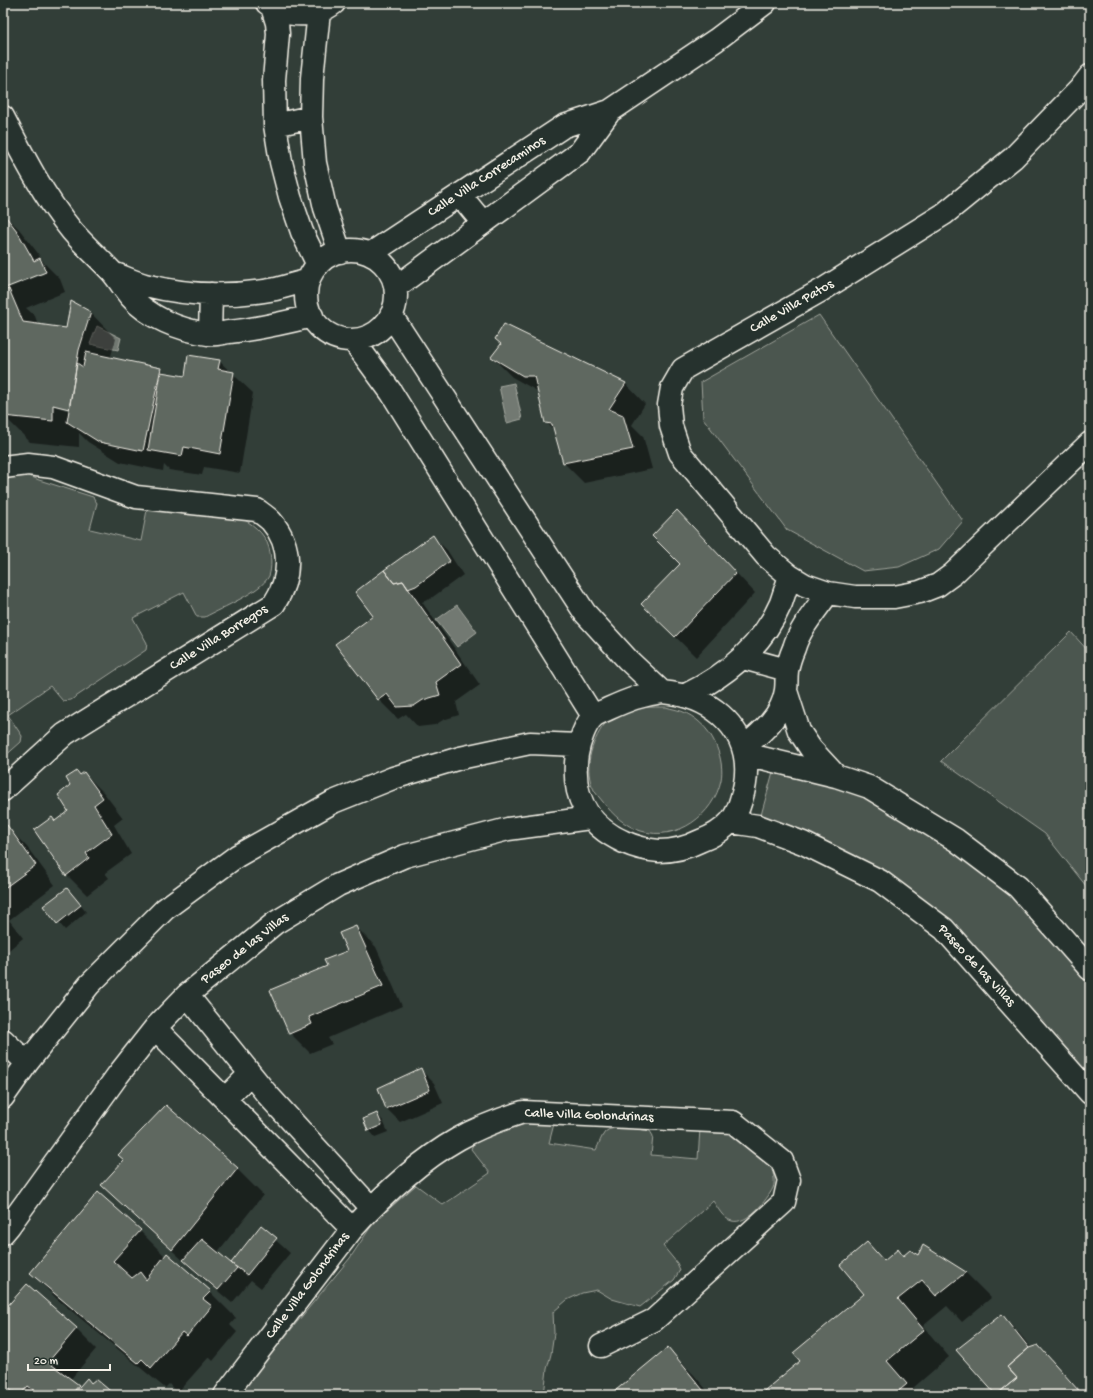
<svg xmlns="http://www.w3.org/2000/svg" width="1093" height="1398" font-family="'Gochi Hand',sans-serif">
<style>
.green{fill:#4c564f;stroke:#a0a49c}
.water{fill:#727972;stroke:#a6a9a1}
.shadow{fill:#0007;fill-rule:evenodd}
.building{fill:#5f6861;stroke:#f4f1e8}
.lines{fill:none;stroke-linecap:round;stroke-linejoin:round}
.minor-casing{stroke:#f4f1e8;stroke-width:25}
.minor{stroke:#26332d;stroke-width:22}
.labels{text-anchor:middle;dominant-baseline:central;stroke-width:3;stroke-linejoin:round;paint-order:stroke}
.street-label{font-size:14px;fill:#f4f1e8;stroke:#26332d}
</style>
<rect width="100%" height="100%" fill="#323e38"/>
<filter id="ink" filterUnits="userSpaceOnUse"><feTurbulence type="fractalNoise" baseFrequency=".025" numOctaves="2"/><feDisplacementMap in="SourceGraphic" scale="8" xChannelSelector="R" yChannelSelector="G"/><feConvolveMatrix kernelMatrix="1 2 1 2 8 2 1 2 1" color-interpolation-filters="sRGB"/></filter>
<g filter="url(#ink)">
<path class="green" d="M819 315 963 521 939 549 899 567 863 571 787 530 703 418 701 382Z
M16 475H27L39 480 93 497 97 503 90 529 141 541 147 510 152 509 238 517C251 522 265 533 269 548 271 557 272 567 269 576 261 592 221 608 205 617H197L184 592 133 618 147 643 146 650 71 700 63 701 50 686 8 715 22 736 21 742 3 758V482Z
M1071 632 1090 653V891L1045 834 941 761Z
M666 707C672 709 680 710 686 713 700 720 712 733 717 748 721 758 723 770 721 780 714 815 677 842 641 831 625 826 613 815 603 802 600 798 596 794 594 790 583 770 591 742 604 725 607 720 618 714 624 711 634 707 654 707 666 707Z
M776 761 803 768 956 840 1090 969V1093L944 929 758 826Z
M525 1118 555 1120 549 1143 596 1150C599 1144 601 1137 605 1132 613 1124 639 1129 650 1131L653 1136 651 1155 698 1159 700 1129 726 1128C736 1137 746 1146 757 1154 760 1157 766 1161 769 1164 773 1170 776 1181 773 1188 767 1200 747 1225 732 1221 723 1219 718 1208 713 1201L663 1246 677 1263 680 1270 674 1280 640 1307 612 1299 597 1290 582 1293 567 1300 553 1312 554 1333 551 1354 547 1369 544 1395H538L534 1390 529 1395H237L350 1258 374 1222 416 1185 443 1205 490 1173 471 1149 474 1142Z"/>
<path class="water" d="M97 326 121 338 118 350 90 344Z
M514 383 522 419 507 423 499 386Z
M457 605 477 632 457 647 436 620Z"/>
<path class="shadow" d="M3 214 19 229 37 252 44 263 60 279 65 292 26 308 35 316 38 325 67 329 90 312 116 339 110 359 161 369 165 374 186 377 219 361 253 393 240 473 204 467 202 475 169 470 164 465 163 471 120 462 88 442 79 433V447L30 442 7 419 3 421V290L44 274 43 272 3 288ZM49 402 70 409V411L48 404Z
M504 325 626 384 645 404 632 425 643 436 652 469 584 483 564 463 556 432 546 422 539 392 512 377 492 357 502 345 496 339Z
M697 531 755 593 696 657 642 604 682 564Z
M433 537 447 550 463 575 430 599 422 602 480 685 456 702 459 715 443 720 435 725 418 727 406 714 398 719 378 699 375 616Z
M84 773 104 793 123 818 114 825 131 854 105 873 109 878 87 895 67 875 56 822 69 811 80 776Z
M7 827 27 847 55 885 9 920 23 938 3 955V830Z
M73 896 86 912 65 930 45 906Z
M356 927 376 947 402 1006 328 1038 332 1044 310 1053 290 1033 328 966 348 951Z
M421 1070 434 1083 443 1103 400 1122 387 1109Z
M166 1106 237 1169 263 1195 217 1253 231 1264 261 1227 290 1253 261 1288 251 1280 232 1303 199 1275 129 1211 103 1185 125 1160Z
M377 1114 383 1121 388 1132 375 1137 369 1130Z
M140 1231 166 1257 210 1292 236 1318 230 1325 237 1332 213 1361 209 1357 177 1393 169 1384 165 1388 57 1299 31 1273Z
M867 1243 885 1261 904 1257 918 1256 965 1272 991 1298 962 1322 947 1306 923 1326 949 1357 913 1388 919 1395H761L801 1361 866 1294Z
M3 1313 76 1329 96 1349 70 1380 80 1387 92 1384 114 1395H9L3 1391Z
M1002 1315 1015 1328 1031 1348 1037 1346 1084 1395H998Z
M668 1349 694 1375 711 1395H612Z"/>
<path class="building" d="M3 213 17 231 34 261 40 258 46 272 3 289Z
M9 289 23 322 66 328 71 301 91 312 79 350 69 409 53 405V421L3 416V291Z
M504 324 626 383 609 409 623 415 633 449 563 463 552 424 545 423 534 376H523L491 357 501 344 495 339Z
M86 352 161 368 143 451 99 442 67 422 77 363 83 367Z
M188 355 220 360 218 369 234 372 220 454 184 447 182 456 148 450 161 372 185 376Z
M677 510 736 573 675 637 641 604 680 564 652 536Z
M433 535 450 561 416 586 408 589 403 581 394 583 384 570Z
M384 570 394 583 403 581 461 664 436 682 440 695 423 700 414 706 397 707 387 694 378 700 335 644 373 616 355 592Z
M77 771 80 775 84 772 103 798 94 805 112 834 86 853 89 858 66 876 34 830 52 817 55 821 68 811 58 795 70 785 66 778Z
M7 825 36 865 3 889V829Z
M67 888 81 905 57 924 43 906Z
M356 926 383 986 309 1017 312 1024 289 1034 270 990 327 966 324 960 347 951 339 933Z
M421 1068 430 1090 386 1109 378 1088Z
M166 1105 238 1168 172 1250 101 1185 124 1160 118 1155Z
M377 1113 382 1125 368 1131 363 1119Z
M98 1192 141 1230 113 1261 132 1278 140 1272 146 1280 167 1253 211 1291 203 1299 212 1306 187 1336 182 1332 151 1368 142 1359 138 1363 30 1273Z
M261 1225 277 1238 247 1275 231 1263Z
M202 1239 237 1268 218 1290 183 1260Z
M867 1242 884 1261 898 1249 903 1256 910 1250 918 1255 923 1245 966 1272 936 1296 922 1280 898 1299 924 1330 887 1361 907 1384 894 1395H759L800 1361 793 1353 864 1294 840 1265Z
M27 1284 77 1328 48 1362 79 1385 71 1395H40L28 1386 20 1395H18L3 1385V1311Z
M1002 1314 1029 1348 1007 1367 1017 1378 996 1395 956 1350Z
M1038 1345 1079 1391 1078 1395H996L1017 1378 1007 1367 1029 1348Z
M668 1347 707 1395H610Z
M87 1378 91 1383 96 1379 115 1395H72Z"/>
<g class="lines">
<defs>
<path id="minor" d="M267 3C286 18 315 18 334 3
M272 7 277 23 278 34 274 80 275 125 281 162 290 197 302 232 318 265
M319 12 312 78 311 117 315 163 325 208 340 252
M1090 76 1080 89 1013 158 944 214 822 290 683 369 672 388 669 405 671 426 680 453 766 556 790 576 805 585 828 593 855 597H894L920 592 938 585 953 574 1090 443
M3 117C23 156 44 197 72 231 85 246 99 258 112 272 119 280 124 289 130 296 149 318 180 330 208 334 214 335 222 333 229 332 257 329 284 323 312 316
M275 125 311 117
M460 195 483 223
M306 295a45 45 0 1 1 90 0a45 45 0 1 1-90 0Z
M370 254 564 126 610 111 716 40 765 3
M113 273C124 277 134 282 145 285 188 296 233 297 276 289 287 286 298 283 309 280
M396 287 580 152 610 111
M391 315 585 613 628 660 662 692
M210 334 211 294
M353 340 391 392 593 716
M3 467 28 464 53 467 136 497 257 510C261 513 267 517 271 521 293 546 291 578 274 604L65 734 3 790
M743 658 787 670
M786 691 799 731 811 749 836 776
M662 692C684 694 704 700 721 715 747 738 751 769 741 800 739 807 735 817 730 822 722 831 711 837 700 841 686 848 675 851 659 851 647 850 635 847 624 842 586 825 571 795 577 754 579 743 585 723 594 716 598 713 604 711 608 709 628 700 640 695 662 692Z
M686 695C727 675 762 647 781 603 784 594 787 585 790 576
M743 748C761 733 783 715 786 690 787 684 786 678 787 671 788 664 791 655 794 648 800 628 816 610 828 593
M745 754 836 776 869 787 956 840 1018 887 1090 969
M731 822 758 826 803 843 880 881 944 929 1090 1093
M187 995 266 1093 371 1208
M155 1028 352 1229
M3 1040 27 1063
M3 1097 27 1063 89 985 165 909 237 856 333 802 393 778 460 758 530 743 578 745
M225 1099 250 1074
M3 1233 9 1226 118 1075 155 1028 187 995 275 923 338 885 405 856 508 829 590 818
M225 1395 352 1229C382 1196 419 1161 458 1139 479 1127 501 1119 523 1112L733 1122 782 1161 789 1180 784 1202 654 1320 601 1346"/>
</defs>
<use href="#minor" class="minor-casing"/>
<use href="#minor" class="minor"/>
</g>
</g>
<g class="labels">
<g class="street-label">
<text transform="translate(487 177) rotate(-33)">Calle Villa Correcaminos</text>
<text transform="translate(792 307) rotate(-30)">Calle Villa Patos</text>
<text transform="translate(219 638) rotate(-32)">Calle Villa Borregos</text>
<text transform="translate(245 949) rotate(-38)">Paseo de las Villas</text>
<text transform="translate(976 966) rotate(47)">Paseo de las Villas</text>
<text transform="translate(589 1116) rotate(2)">Calle Villa Golondrinas</text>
<text transform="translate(308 1286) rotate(-53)">Calle Villa Golondrinas</text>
</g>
</g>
<rect width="1093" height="1398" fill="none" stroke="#26332d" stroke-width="16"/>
<rect x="8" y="8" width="1077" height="1382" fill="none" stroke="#f4f1e8" stroke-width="1.5" filter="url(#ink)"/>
<path d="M28 1364v6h82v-6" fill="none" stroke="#f4f1e8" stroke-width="2"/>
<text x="34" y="1364" font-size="12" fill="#f4f1e8" stroke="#26332d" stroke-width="3" paint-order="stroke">20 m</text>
</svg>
